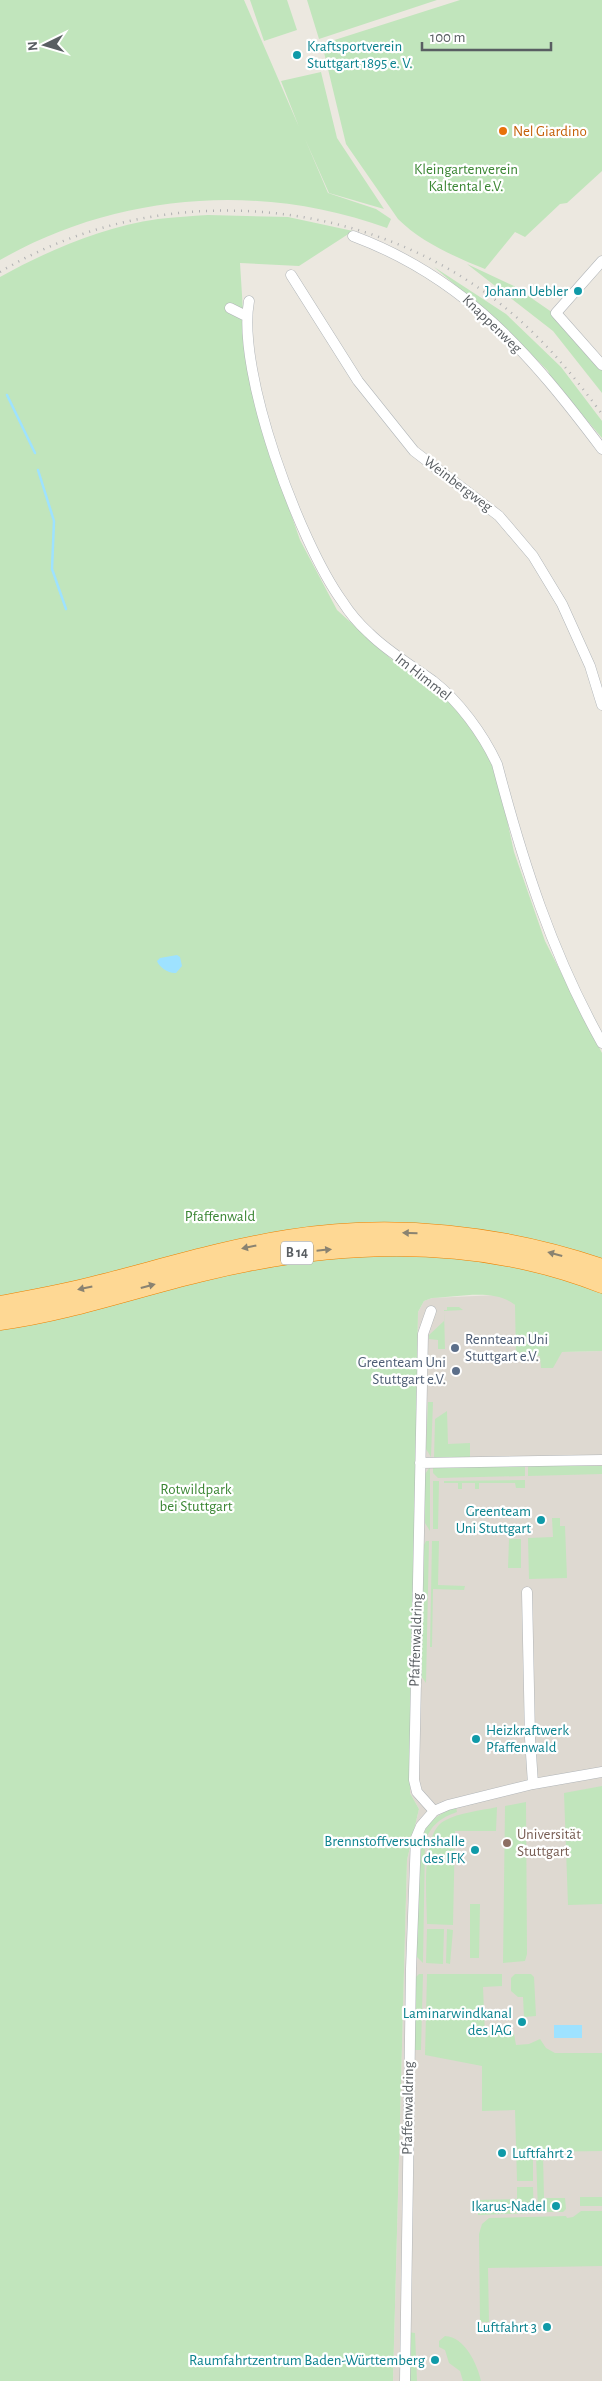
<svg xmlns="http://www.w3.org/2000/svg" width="602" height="2381" font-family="'Alegreya Sans',sans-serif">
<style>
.education{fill:#ded9d1}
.green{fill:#c1e5bc}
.water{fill:#9ee2ff}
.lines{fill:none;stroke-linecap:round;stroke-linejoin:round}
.stream{stroke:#9ee2ff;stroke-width:2.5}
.minor-casing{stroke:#b1b5b8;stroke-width:11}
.trunk-casing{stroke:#ed8100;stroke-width:19}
.minor{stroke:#fff;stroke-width:10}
.trunk{stroke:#fed894;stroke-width:18}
.rail{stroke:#b0b1b2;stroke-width:2.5;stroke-dasharray:1 6;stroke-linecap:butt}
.oneway{fill:#8a8371}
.culture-dot{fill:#0f9aa8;stroke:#fff;stroke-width:2}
.food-dot{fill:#e8710a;stroke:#fff;stroke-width:2}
.service-dot{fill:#5c6f8a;stroke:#fff;stroke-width:2}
.education-dot{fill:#8d6e63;stroke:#fff;stroke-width:2}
.labels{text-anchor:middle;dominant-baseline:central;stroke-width:4.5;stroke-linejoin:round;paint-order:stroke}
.shield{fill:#fff;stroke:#8b8e91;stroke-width:1}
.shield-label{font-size:14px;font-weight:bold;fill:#595e62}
.culture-label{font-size:15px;fill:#0d838f;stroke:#fff;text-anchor:end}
.food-label{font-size:15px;fill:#c56008;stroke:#fff;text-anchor:start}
.park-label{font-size:15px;fill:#3b8634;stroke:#fff}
.street-label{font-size:15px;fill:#595e62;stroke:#fff}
.service-label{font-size:15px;fill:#4e5e75;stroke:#fff;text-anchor:start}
.education-label{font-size:15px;fill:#785e54;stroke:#fff;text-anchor:start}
</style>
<rect width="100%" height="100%" fill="#ece8e0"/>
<path class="education" d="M497 1295 508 1298 562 1352 602 1351V2381H393L407 1860 419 1809 410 1793 418 1312 424 1301 432 1298Z"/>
<path class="green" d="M0 0H244L299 127 281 81 321 72 337 138 384 209 329 193 305 139 328 193 376 209 391 219 387 228C260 182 118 193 0 260Z
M250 0H287L297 30 264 41Z
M307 0H437L319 39Z
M460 0H602V171L567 203 560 204 525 237 515 232 485 269C455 257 421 242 398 219L346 144 322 44Z
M208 215 288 217 353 231 299 266 240 263 246 359 274 465 300 540 337 610 391 659 447 697 494 760 514 852 545 941 602 1053V1351L562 1352 553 1368H541L540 1356 516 1357 515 1305C495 1288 458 1297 432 1298L424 1301 418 1312 410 1793 419 1809 407 1860 393 2381H0V277C49 250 102 227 158 219 175 217 192 216 208 215Z
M467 264 514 286 556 315 602 369V393L553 331Z
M434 267 506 314 561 367 602 421V438L551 378 548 371 501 324Z
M447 1307H459L463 1310 444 1311 445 1349H438V1340L429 1339V1335L444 1321V1310H447Z
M428 1402H433L431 1457 426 1449Z
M447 1411 448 1444 470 1443V1458L434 1459 435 1419Z
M525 1466V1476L438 1478 433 1473V1467Z
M528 1466H602V1474L528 1476Z
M430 1467V1531L425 1523V1474Z
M525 1480V1488H516L515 1483H479V1489H475V1483H462V1489H458V1483H444V1481Z
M433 1481H439L438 1529H433Z
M552 1518H560V1526H565L567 1578 529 1579 528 1538 553 1537Z
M509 1539H521V1568H508Z
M426 1541H429L426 1683 421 1676 424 1545Z
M432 1541H439L438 1585 465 1586 464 1590 433 1589 432 1647H430Z
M602 1786V1904L568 1905 564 1793Z
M526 1802 527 1954 525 1961 503 1963 505 1806Z
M456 1807 457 1812C440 1818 431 1825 425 1842L423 1963 415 1955 420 1841C427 1822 438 1814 456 1807Z
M497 1807 496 1831H455L453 1925 427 1924C427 1900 420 1834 444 1821 460 1812 480 1811 497 1807Z
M470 1904H480L479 1958H470Z
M427 1929H444L443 1964 426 1963Z
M447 1929 453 1930 450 1964 446 1963Z
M419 1974H423L421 2050H414V1984L416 1977Z
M427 1974H502V1986L483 1987 485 2035 514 2034 516 2045 529 2044 540 2039 546 2048 555 2053H602V2151L533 2152V2181H517L515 2110 482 2111V2066L425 2055Z
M515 1974H531L534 1977 536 2016 524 2017 523 1997H518L511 1991V1978Z
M536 2155H543L544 2198H565L566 2209 563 2212H538Z
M517 2187H533L534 2213 478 2215 477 2200 517 2199Z
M580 2197H602V2206H580Z
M581 2211H602V2266L488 2268 489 2322H480L479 2234 482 2224 489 2218 566 2216 567 2218 573 2217Z
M408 2332 415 2333 417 2381H409Z
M445 2336C465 2337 477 2364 481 2381H463L460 2371 449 2363 445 2350 439 2347V2341Z"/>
<path class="water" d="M177 955 180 957 182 966 176 973C169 974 159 967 157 961L160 958Z
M554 2025H582V2038H554Z"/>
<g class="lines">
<path class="stream" d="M7 395 35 453
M38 470 54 521 52 569 66 609"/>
<defs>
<path id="minor" d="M353 236C466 278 532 356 602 449
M602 261 556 313 602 365
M291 275 358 381 414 451 499 516 533 556 562 604 590 666 602 705
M249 301C236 372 300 543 342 601 349 612 359 624 369 633 388 652 411 665 433 681 459 701 483 734 497 764 523 863 552 954 602 1043
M230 308 246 316
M431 1311 423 1334 414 1780 417 1792 434 1811
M420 1463 602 1460
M527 1592 530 1738 533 1784
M405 2381 411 1969 416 1838 421 1826 434 1811 448 1805 533 1784 602 1772"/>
<path id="trunk" d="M0 1305C33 1299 67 1293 100 1284 163 1268 224 1249 288 1239 393 1222 502 1234 602 1268
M0 1321C67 1312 133 1289 199 1273 332 1240 472 1233 602 1284"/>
</defs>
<use href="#minor" class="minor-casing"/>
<use href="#trunk" class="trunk-casing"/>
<use href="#minor" class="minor"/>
<use href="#trunk" class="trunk"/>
<path class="rail" d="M0 272C152 181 353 192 494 299 537 331 570 371 602 414"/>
</g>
<defs><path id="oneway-solid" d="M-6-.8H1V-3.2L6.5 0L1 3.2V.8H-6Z" transform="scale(1.25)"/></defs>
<g class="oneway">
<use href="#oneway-solid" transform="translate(410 1233) rotate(-179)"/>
<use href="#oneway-solid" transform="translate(249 1247) rotate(168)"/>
<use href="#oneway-solid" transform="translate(324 1250) rotate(-6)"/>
<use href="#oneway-solid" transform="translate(555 1254) rotate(-165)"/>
<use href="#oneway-solid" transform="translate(148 1286) rotate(-15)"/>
<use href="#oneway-solid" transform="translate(85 1288) rotate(168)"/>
</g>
<g class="culture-dot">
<circle cx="297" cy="55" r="5"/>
<circle cx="578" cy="291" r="5"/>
<circle cx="541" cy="1520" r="5"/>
<circle cx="476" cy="1739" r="5"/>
<circle cx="475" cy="1850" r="5"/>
<circle cx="522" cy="2022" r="5"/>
<circle cx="502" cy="2153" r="5"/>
<circle cx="556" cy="2206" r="5"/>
<circle cx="547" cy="2327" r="5"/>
<circle cx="435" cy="2360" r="5"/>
</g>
<circle class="food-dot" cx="503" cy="131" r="5"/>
<g class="service-dot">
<circle cx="455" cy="1348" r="5"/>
<circle cx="456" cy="1371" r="5"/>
</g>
<circle class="education-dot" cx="507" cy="1843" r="5"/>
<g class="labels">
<rect class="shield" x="281" y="1241.5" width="32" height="23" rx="4"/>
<g class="shield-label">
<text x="297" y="1253">B 14</text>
</g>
<g class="culture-label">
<text x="307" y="46" text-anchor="start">Kraftsportverein<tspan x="307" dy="17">Stuttgart 1895 e. V.</tspan></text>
<text x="568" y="291">Johann Uebler</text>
<text x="531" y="1511">Greenteam<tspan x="531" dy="17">Uni Stuttgart</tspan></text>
<text x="486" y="1730" text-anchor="start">Heizkraftwerk<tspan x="486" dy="17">Pfaffenwald</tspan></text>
<text x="465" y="1841">Brennstoffversuchshalle<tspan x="465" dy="17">des IFK</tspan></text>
<text x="512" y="2013">Laminarwindkanal<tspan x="512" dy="17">des IAG</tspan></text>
<text x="512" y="2153" text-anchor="start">Luftfahrt 2</text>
<text x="546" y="2206">Ikarus-Nadel</text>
<text x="537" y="2327">Luftfahrt 3</text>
<text x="425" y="2360">Raumfahrtzentrum Baden-Württemberg</text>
</g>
<g class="food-label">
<text x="513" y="131">Nel Giardino</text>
</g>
<g class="park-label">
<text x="466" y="169">Kleingartenverein<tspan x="466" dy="17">Kaltental e.V.</tspan></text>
<text x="220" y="1216">Pfaffenwald</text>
<text x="196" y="1489">Rotwildpark<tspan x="196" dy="17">bei Stuttgart</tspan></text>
</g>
<g class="street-label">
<text transform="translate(492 324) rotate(44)">Knappenweg</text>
<text transform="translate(458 484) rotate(37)">Weinbergweg</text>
<text transform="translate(423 677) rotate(38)">Im Himmel</text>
<text transform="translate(416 1640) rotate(-88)">Pfaffenwaldring</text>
<text transform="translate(408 2108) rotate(-89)">Pfaffenwaldring</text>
</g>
<g class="service-label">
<text x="465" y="1339">Rennteam Uni<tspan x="465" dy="17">Stuttgart e.V.</tspan></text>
<text x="446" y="1362" text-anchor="end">Greenteam Uni<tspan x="446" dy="17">Stuttgart e.V.</tspan></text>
</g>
<g class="education-label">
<text x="517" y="1834">Universität<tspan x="517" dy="17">Stuttgart</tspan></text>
</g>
</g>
<g transform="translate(45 45) rotate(265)" stroke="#ffffff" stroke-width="4" paint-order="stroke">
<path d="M0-4L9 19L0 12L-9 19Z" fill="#595e62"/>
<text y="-8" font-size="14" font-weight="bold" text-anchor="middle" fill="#595e62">N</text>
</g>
<path d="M422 42v8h129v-8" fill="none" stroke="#595e62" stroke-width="2.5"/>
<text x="430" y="42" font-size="15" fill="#595e62" stroke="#ffffff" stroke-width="4" paint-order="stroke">100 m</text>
</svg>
